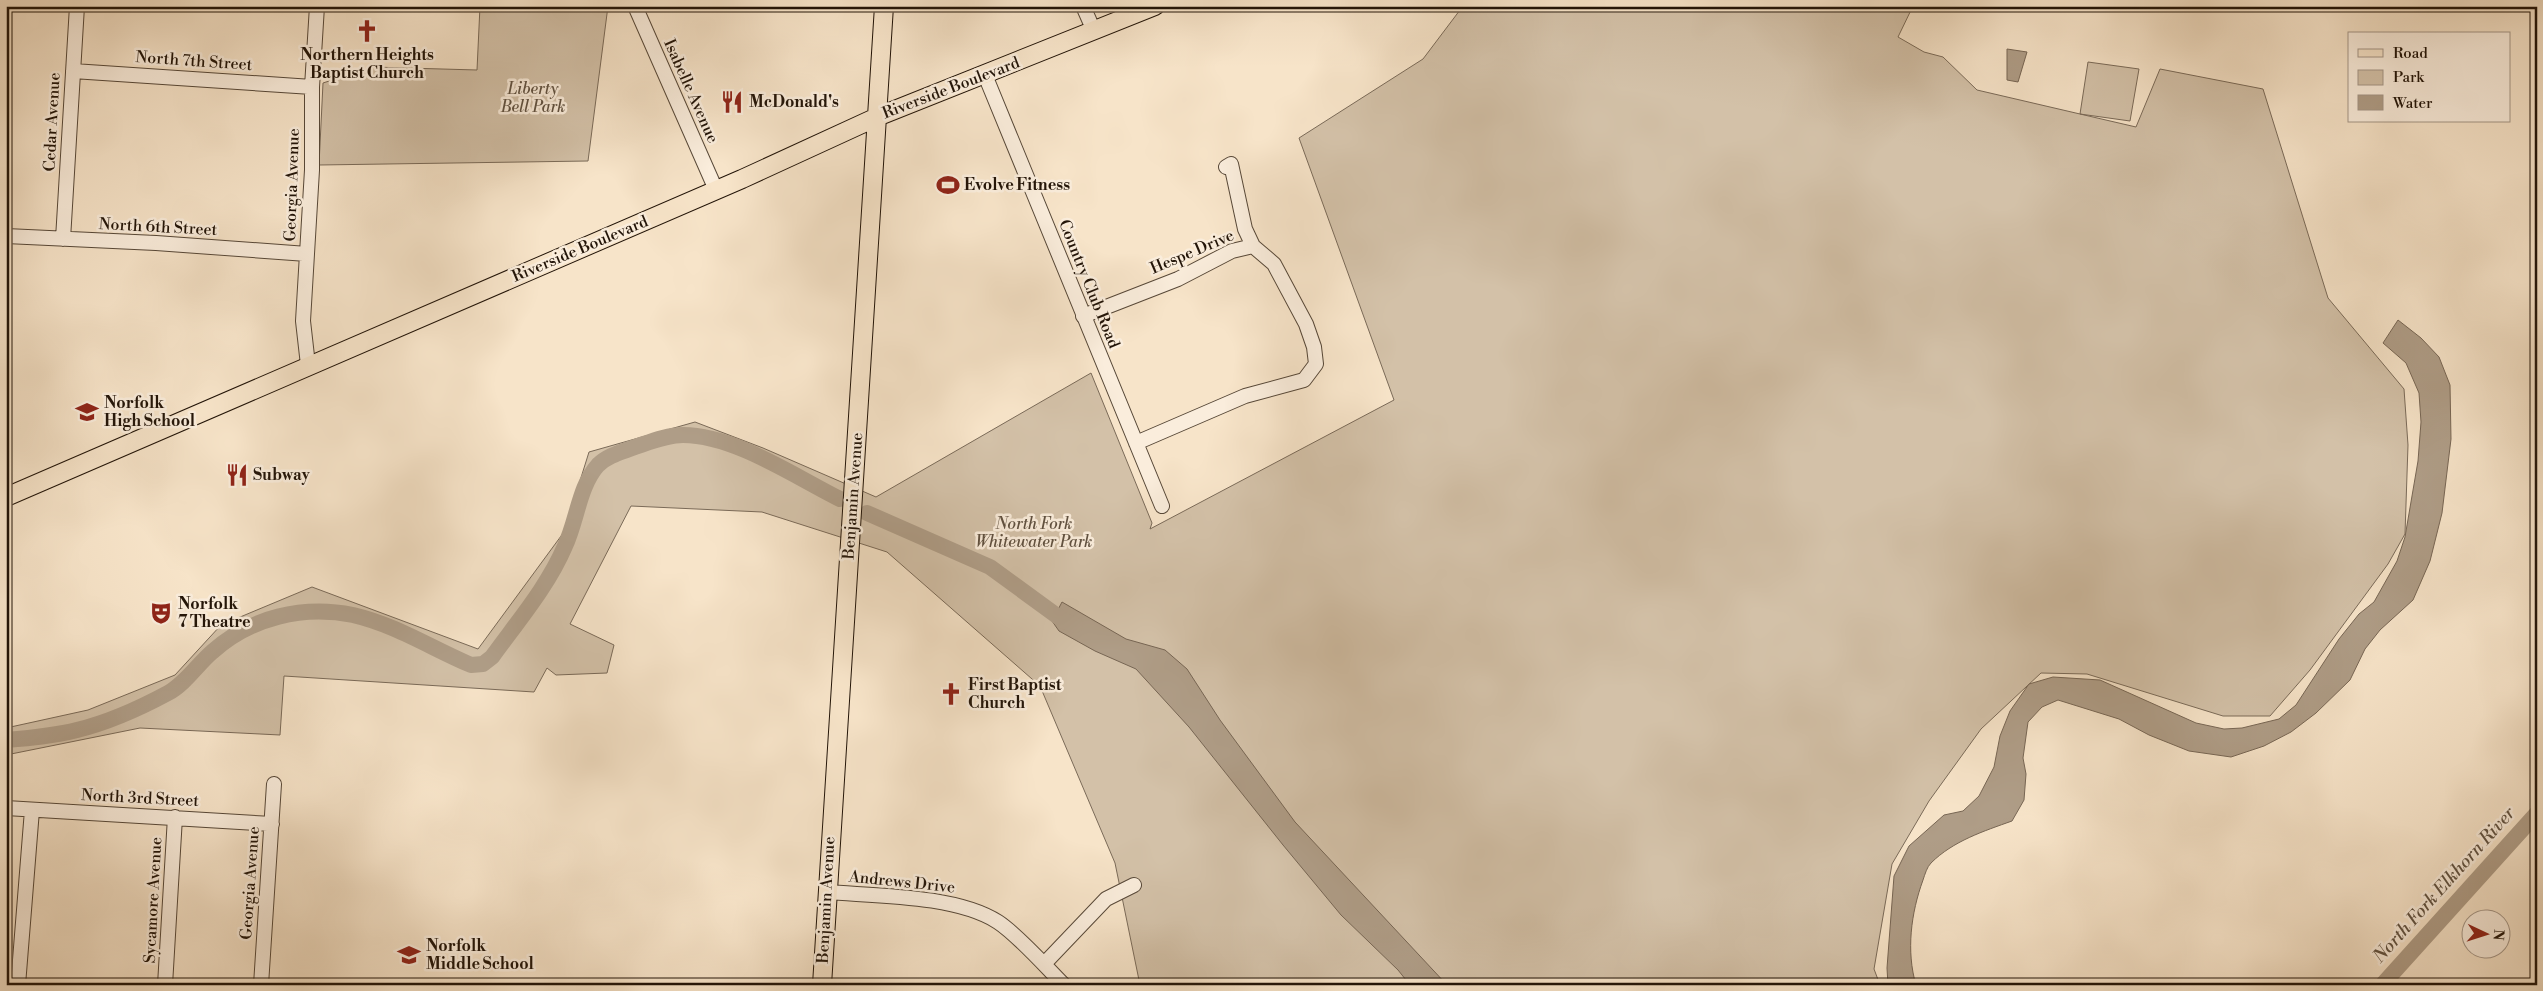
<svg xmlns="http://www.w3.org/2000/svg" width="2543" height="991" font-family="'Libre Bodoni',serif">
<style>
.green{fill:#d3c1a8;stroke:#7a6a58}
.water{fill:#af9d87;stroke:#776654}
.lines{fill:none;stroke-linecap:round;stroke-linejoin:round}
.river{stroke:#af9d87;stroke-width:16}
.minor-casing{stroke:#574838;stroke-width:16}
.major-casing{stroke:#221408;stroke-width:20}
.minor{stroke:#faeddc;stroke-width:14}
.major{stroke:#f7e4c9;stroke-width:18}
.labels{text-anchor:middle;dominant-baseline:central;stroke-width:5;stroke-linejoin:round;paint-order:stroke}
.poi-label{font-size:16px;font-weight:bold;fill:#221408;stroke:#faeddc;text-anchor:start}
.street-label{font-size:16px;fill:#221408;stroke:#faeddc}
.park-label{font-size:16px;font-style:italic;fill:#605140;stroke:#faeddc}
.water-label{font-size:18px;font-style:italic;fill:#615241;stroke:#faeddc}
</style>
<rect width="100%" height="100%" fill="#f7e4c9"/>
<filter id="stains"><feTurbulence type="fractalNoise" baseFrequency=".004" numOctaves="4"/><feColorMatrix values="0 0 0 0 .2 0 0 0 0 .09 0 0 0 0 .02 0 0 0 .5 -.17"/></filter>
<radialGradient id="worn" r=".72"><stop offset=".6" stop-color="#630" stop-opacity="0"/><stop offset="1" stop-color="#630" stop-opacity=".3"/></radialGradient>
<path class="green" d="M480 6H608L588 161 319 165 323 83 372 67 477 70Z
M1463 6H1913L1898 37 1924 52 1943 57 1977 90 2080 114 2088 62 2139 69 2130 121 2080 114 2136 127 2160 69 2263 89 2328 298 2404 389 2408 445 2405 534 2388 564 2310 670 2270 716H2223L2087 674 2041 673 1981 729 1929 801 1892 864 1874 969 1880 985H1140L1115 863 1040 686 887 552 762 512 631 506 570 624 614 645 607 673 556 675 547 668 534 692 284 676 280 735 140 728 6 755V728L88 710 175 675 221 625 312 587 478 649 564 532 589 452 695 422 763 448 876 497 1091 373 1152 523 1150 529 1394 400 1299 138 1423 59Z"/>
<path class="water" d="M2007 49 2027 52 2018 82 2007 80Z
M2398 320 2421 338 2439 357 2450 385 2451 439 2442 513 2430 561 2413 600 2380 630 2365 649 2350 680 2316 713 2291 732 2264 746 2231 757 2189 751 2149 735 2119 719 2058 700 2042 707 2028 722 2023 758 2026 774 2024 800 2012 821C1984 831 1953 841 1931 863 1927 867 1925 874 1923 880 1911 913 1906 951 1916 985H1888L1887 968 1894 876 1909 846 1944 815 1963 811 1979 796 1994 767 2000 736 2010 711 2029 684 2053 677 2100 680 2196 723 2224 729 2242 728 2279 719 2296 705 2339 639 2359 614 2374 602 2397 561 2405 537 2418 461 2421 422 2419 393 2406 363 2383 343Z
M1062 602 1126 639 1165 650 1187 669 1220 720 1295 822 1447 985H1410L1398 970 1341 915 1283 845 1189 727 1136 669 1095 651 1059 631 1052 621Z"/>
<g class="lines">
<path class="river" d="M867 513 990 567 1064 621 1075 625
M6 740C30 738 54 736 77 730 106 723 142 707 168 693 185 684 198 664 212 652 251 617 303 605 353 615 396 625 431 648 471 665L483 664 492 657C518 621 548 586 565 546 577 521 579 486 598 465 608 455 622 452 635 447 650 442 667 435 683 435 734 435 794 476 840 499
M2382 985 2537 813"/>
<defs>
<path id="minor" d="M635 6 716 190
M1083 6 1094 31
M73 71 312 87
M985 75 1162 506
M6 236 156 243 307 254
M63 239 77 6
M1083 316 1178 279 1232 251 1253 246
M308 365 303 321 312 170V87L317 6
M1136 443 1245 396 1304 380 1316 364 1314 347 1306 324 1274 264 1253 246 1245 229 1231 164 1226 167
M6 808 272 824
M827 892C876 896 956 895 998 922 1018 935 1046 967 1064 985
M1044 964 1106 899 1134 885
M18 985 32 810
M165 985 175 817
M261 985 274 784"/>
<path id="major" d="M6 497 742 179 877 117 1155 6
M822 985 884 6"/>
</defs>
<use href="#minor" class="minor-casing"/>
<use href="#major" class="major-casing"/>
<use href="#minor" class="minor"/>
<use href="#major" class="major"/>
</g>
<defs>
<symbol id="church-bare" viewBox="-9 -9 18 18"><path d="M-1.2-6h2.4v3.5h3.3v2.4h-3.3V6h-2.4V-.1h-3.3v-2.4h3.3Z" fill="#8f2418" stroke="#faeddc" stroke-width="2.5" paint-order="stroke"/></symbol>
<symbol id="restaurant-bare" viewBox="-9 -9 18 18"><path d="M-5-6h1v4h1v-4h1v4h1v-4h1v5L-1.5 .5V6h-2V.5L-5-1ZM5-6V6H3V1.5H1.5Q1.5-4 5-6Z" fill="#8f2418" stroke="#faeddc" stroke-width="2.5" paint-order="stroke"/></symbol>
<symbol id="stadium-bare" viewBox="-9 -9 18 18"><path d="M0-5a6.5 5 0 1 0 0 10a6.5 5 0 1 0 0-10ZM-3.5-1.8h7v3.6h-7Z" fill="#8f2418" stroke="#faeddc" stroke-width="2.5" paint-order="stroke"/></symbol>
<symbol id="school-bare" viewBox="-9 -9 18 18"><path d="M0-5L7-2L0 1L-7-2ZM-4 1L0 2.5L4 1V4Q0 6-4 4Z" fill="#8f2418" stroke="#faeddc" stroke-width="2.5" paint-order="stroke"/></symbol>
<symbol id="theatre-bare" viewBox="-9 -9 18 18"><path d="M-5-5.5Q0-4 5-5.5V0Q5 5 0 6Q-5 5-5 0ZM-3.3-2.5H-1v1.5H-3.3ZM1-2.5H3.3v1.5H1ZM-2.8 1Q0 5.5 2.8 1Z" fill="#8f2418" stroke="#faeddc" stroke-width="2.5" paint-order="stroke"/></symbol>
</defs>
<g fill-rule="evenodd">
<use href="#church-bare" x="351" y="15" width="32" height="32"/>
<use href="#restaurant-bare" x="716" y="86" width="32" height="32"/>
<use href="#stadium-bare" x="932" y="169" width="32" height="32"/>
<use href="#school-bare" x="71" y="396" width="32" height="32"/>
<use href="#restaurant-bare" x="221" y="459" width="32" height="32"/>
<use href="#theatre-bare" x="145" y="597" width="32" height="32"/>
<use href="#church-bare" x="935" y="678" width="32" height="32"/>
<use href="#school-bare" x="393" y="939" width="32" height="32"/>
</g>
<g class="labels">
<g class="poi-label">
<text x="367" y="55" text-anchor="middle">Northern Heights<tspan x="367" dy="18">Baptist Church</tspan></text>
<text x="749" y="102">McDonald's</text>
<text x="964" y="185">Evolve Fitness</text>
<text x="104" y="403">Norfolk<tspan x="104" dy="18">High School</tspan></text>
<text x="253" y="475">Subway</text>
<text x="178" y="604">Norfolk<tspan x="178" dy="18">7 Theatre</tspan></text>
<text x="968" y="685">First Baptist<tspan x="968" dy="18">Church</tspan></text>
<text x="426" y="946">Norfolk<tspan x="426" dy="18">Middle School</tspan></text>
</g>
<g class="street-label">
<text transform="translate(194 61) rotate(4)">North 7th Street</text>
<text transform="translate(951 88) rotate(-21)">Riverside Boulevard</text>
<text transform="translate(691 91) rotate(66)">Isabelle Avenue</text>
<text transform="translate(52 122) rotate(-87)">Cedar Avenue</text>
<text transform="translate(292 185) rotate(-88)">Georgia Avenue</text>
<text transform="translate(158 227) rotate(3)">North 6th Street</text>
<text transform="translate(580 249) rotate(-23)">Riverside Boulevard</text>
<text transform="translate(1192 252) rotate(-23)">Hespe Drive</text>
<text transform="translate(1089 284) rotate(68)">Country Club Road</text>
<text transform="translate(853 496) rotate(-86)">Benjamin Avenue</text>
<text transform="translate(140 798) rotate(3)">North 3rd Street</text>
<text transform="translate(902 882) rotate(6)">Andrews Drive</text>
<text transform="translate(250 883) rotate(-86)">Georgia Avenue</text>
<text transform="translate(153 900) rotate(-87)">Sycamore Avenue</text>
<text transform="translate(826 900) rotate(-87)">Benjamin Avenue</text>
</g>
<g class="park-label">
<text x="533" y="89">Liberty<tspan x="533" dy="18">Bell Park</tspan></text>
<text x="1034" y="524">North Fork<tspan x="1034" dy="18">Whitewater Park</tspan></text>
</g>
<g class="water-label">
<text transform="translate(2444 885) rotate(-48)">North Fork Elkhorn River</text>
</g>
</g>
<rect width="2543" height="991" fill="none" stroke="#f7e4c9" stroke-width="25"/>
<rect x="8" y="8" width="2528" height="976" fill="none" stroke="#221408" stroke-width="2.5"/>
<rect x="12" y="12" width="2518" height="966" fill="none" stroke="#221408"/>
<rect x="2348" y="32" width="162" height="90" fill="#faeddc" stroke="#a49687"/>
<rect x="2358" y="49" width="25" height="8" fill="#f7e4c9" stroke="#a49687"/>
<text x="2393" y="58" font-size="15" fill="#221408">Road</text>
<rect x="2358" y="70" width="25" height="15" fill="#d3c1a8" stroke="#a49687"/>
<text x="2393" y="82" font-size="15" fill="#221408">Park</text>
<rect x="2358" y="95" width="25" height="15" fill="#af9d87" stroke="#a49687"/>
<text x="2393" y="108" font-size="15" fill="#221408">Water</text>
<g transform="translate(2486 934) rotate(94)"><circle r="24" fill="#faeddc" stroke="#a49687"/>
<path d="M0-4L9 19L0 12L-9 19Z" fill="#8f2418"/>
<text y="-8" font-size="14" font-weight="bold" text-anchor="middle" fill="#221408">N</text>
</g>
<rect width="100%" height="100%" filter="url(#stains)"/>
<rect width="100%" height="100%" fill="url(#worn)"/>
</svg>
